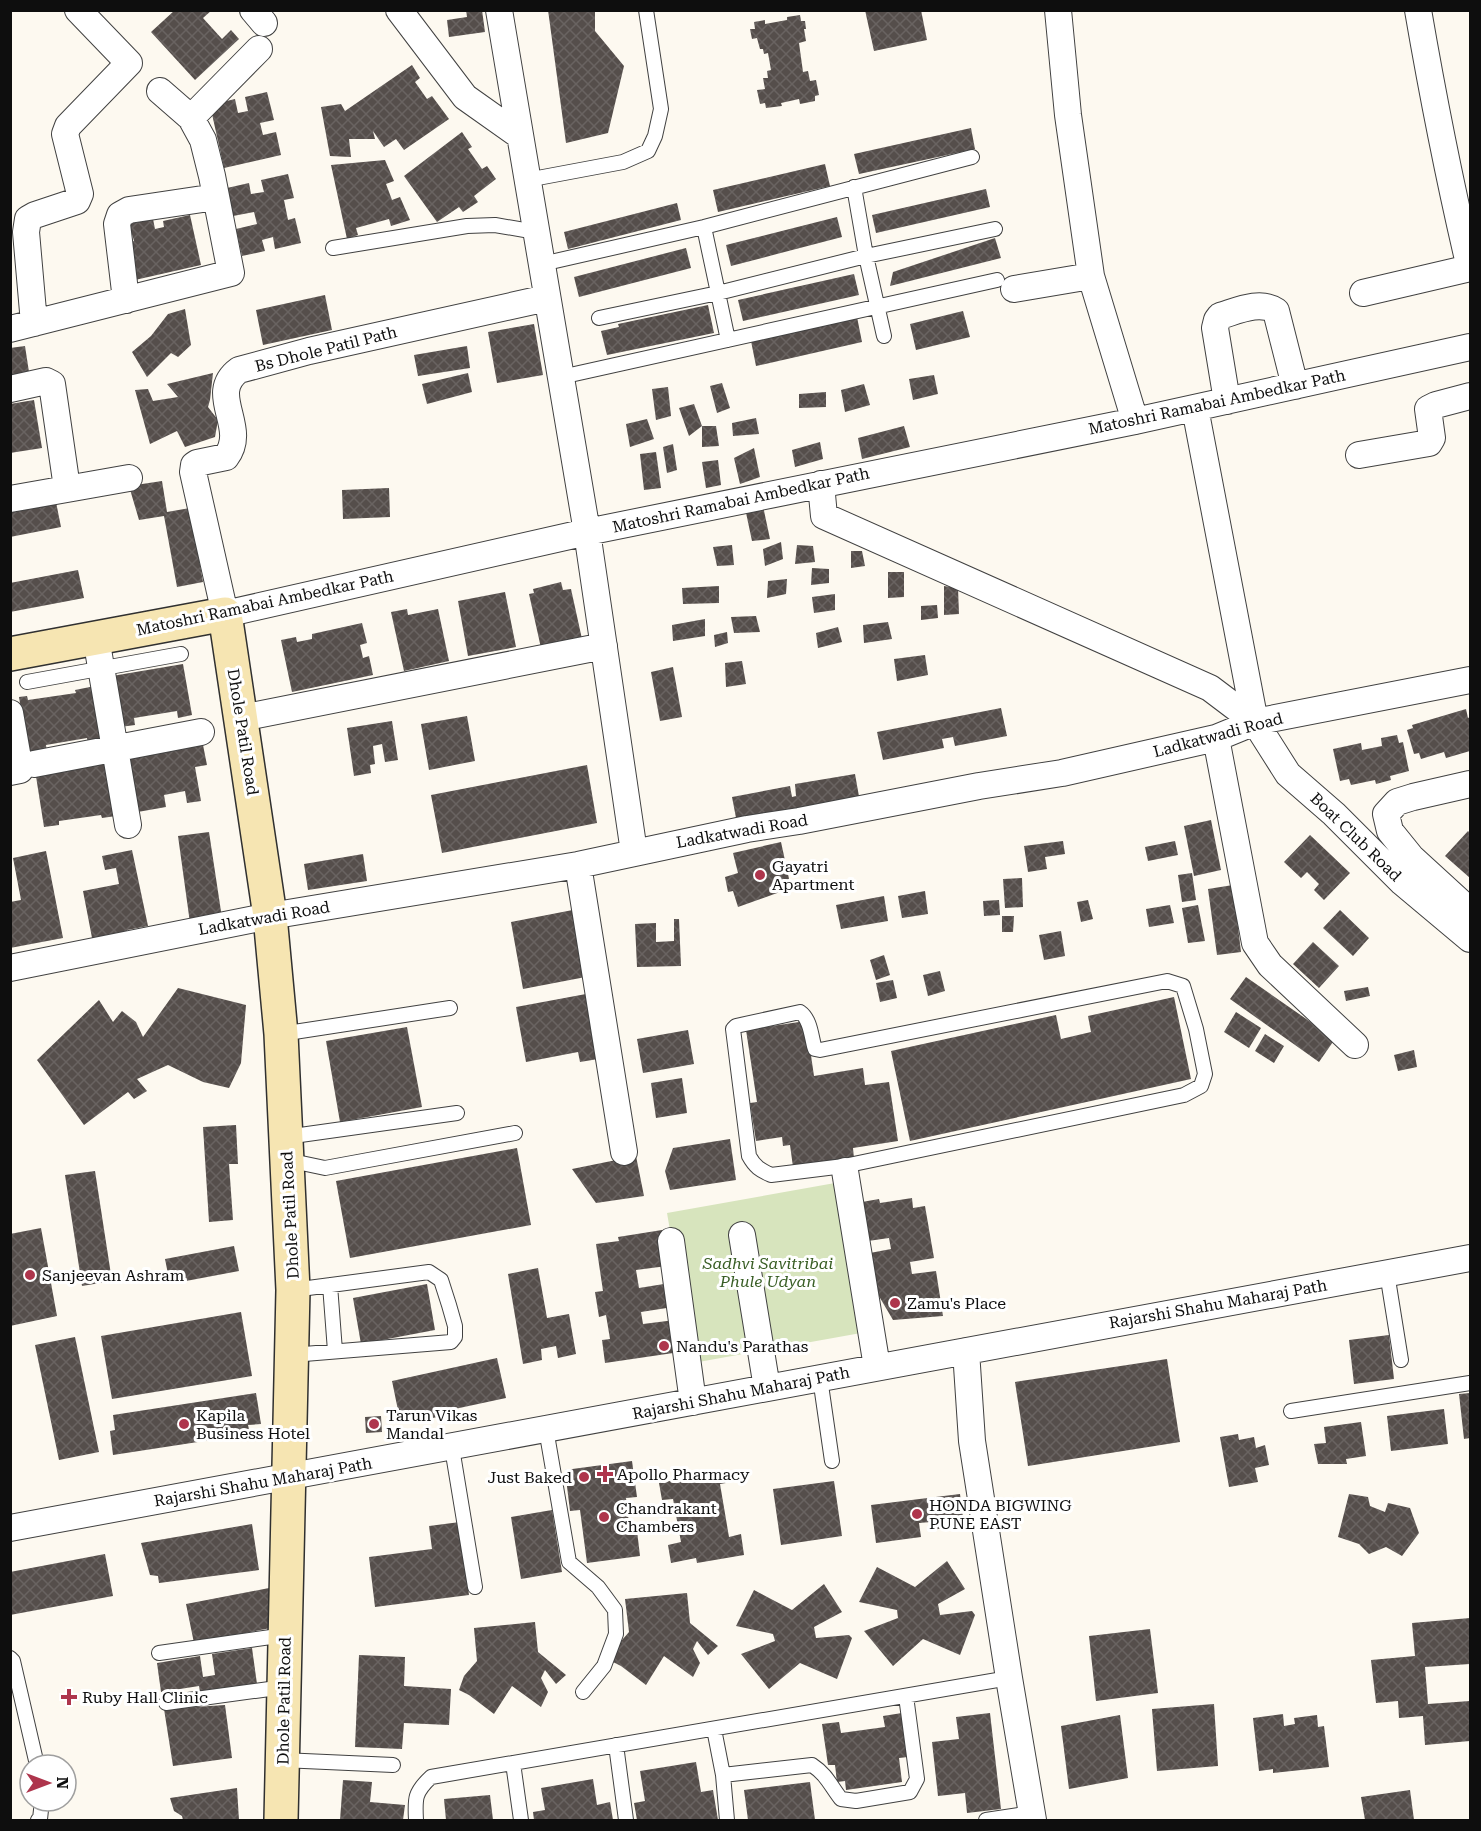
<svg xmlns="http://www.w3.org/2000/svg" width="1481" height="1831" font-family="'Roboto Serif',serif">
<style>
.park{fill:#d7e4bd}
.building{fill:url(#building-cross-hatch)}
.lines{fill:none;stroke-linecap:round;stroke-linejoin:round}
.lane-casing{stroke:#414141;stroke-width:16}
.street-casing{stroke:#414141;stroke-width:28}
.secondary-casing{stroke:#303030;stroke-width:36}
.lane{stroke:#fff;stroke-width:14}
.street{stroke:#fff;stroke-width:26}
.secondary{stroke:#f6e5b2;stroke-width:33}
.poi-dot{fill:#ae354c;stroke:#fff;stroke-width:2}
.labels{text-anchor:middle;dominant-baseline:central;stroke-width:6;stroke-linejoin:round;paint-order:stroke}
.street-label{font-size:16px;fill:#0e0e0e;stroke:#fff}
.poi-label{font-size:16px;fill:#0e0e0e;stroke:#fff;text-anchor:start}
.park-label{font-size:16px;font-style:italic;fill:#395e25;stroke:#fff}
</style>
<defs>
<pattern id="building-cross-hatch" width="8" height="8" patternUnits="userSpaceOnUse" patternTransform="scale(1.5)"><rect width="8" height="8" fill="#554e4b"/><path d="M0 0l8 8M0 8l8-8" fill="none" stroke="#696361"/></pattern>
</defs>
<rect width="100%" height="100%" fill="#fdf9f0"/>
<path class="park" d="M835 1183 861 1333 693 1363 667 1213Z"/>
<path class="building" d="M175 10H212L203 18 222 39 231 30 239 39 195 80 151 32Z
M466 10H482L485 32 449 37 447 20 467 17Z
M548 10H595V31L624 66 608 133 566 143Z
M865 10H921L927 40 874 51Z
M800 15 801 21H805L806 29H804L806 41 799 43 803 72 808 71 810 81 816 80 819 95 815 96V101L800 104 799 99 781 103 782 106 766 108 765 103 760 104 757 90 765 89 763 78H768L767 71 771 70 768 53 764 54 763 49H760L757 38 752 39 750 29H755L754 22 765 20V24L787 20V17Z
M412 65 420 78 415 82 427 99 432 96 449 119 404 150 396 139 384 147 373 131 375 139H349L351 157 330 156 321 107 341 104 345 111Z
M267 92 274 120 260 123 263 135 276 132 281 155 224 168 210 105 235 99 238 113 248 111 245 97Z
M971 128 975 149 859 174 854 154Z
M462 132 472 147 468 149 482 169 487 166 496 179 474 196 478 202 463 212 459 207 437 222 404 176Z
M385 160 394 181 386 184 392 200 400 197 410 220 391 226 389 219 356 228 358 235 347 239 331 165Z
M825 164 830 186 718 212 713 190Z
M288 174 294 198 284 200 288 220 295 218 301 243 275 249 273 237 262 240 265 251 242 256 236 229 257 224 254 212 233 216 227 188 249 183 251 194 264 192 261 180Z
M986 189 990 207 876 233 872 215Z
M677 203 681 220 568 249 564 232Z
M190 215 201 265 135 280 127 243 134 241 129 224 153 219 155 229 164 227 163 221Z
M837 217 842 237 731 266 726 245Z
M995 238 1001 258 890 286 893 272Z
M686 248 691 268 579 297 574 277Z
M854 274 859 295 743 321 738 300Z
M325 295 332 330 263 345 256 310Z
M708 305 714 333 607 355 601 331 619 327 618 324Z
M185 309 191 345 178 357 171 353 147 377 132 352 151 336 168 314Z
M963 311 970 337 916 350 910 324Z
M857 317 862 342 756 366 751 341Z
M534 324 543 375 497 383 488 332Z
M25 346 29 372 10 375V348Z
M467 346 470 368 418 376 414 355Z
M213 373 210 400 208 407 218 420 215 437 185 447 177 431 150 444 135 390 148 389 153 401 178 397 167 384Z
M468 373 472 392 427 404 422 384Z
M934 375 938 394 913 400 909 379Z
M722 383 730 408 717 413 710 386Z
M864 384 870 405 845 412 841 390Z
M668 387 671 416 656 420 652 389Z
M826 392V407L799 408V394Z
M34 400 42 448 10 453V404Z
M694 404 702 426 689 436 679 408Z
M756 418 759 434 733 436 732 423Z
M647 419 654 439 630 447 626 424Z
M702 426H716L719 446 702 447Z
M904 426 910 447 862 459 858 438Z
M820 442 823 459 795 467 792 450Z
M673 444 677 470 667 473 663 447Z
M754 448 760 477 740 484 734 458Z
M656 452 661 488 644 490 640 454Z
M718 460 721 485 706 488 702 462Z
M162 481 167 512 190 508 203 582 177 587 164 516 139 520 129 486Z
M389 488 390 517 343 519 342 490Z
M56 502 61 527 10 537V511Z
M763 506 770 539 752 541 745 508Z
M781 542 783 559 765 566 763 549Z
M732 545 734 565 717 566 713 547Z
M797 545 813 546 815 562 795 564Z
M851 551H862L865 566 851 568Z
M812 568 829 569V583L811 585Z
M78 570 84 598 10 612V583Z
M888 572H904V597L888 598Z
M787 579 786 594 767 598 768 581Z
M561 582 563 590 571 589 582 639 541 648 529 594 534 593 533 589Z
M719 586V603L683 604 682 588Z
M944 586 958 588 959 614 944 615Z
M505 592 516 647 468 656 458 601Z
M835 594V610L814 613 812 597Z
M937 605 938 618 921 620V606Z
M407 609 408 615 438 609 449 661 404 671 391 612Z
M756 616 760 632 734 633 731 617Z
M705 619V636L673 641 672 625Z
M888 622 892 639 864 643 863 625Z
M362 623 367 643 360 645 363 658 369 656 373 675 292 692 281 640 296 637 297 642 312 639V634Z
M838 627 842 642 818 648 816 633Z
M727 632 728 643 715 647 714 635Z
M925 655 928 675 897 681 894 659Z
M742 661 746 684 726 687 725 663Z
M183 664 192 715 178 718 177 711 134 718 135 725 120 727 112 676Z
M673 667 682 717 660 721 651 672Z
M95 686 103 742 88 744 87 738 46 745 47 753 28 756 19 697 27 696 28 700 76 693 75 690Z
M1001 708 1007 736 955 746 953 737 942 739 944 748 883 760 877 732Z
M1466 709 1468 718 1470 717V751L1446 758 1444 752 1421 759 1419 753 1414 754 1407 730 1413 728 1412 725Z
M467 716 475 761 429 770 421 724Z
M392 721 398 760 385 762 382 744 373 746 375 764 370 765 371 773 354 776 347 728Z
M1397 735 1399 743 1403 742 1409 771 1390 776 1391 780 1376 784 1375 780 1351 785 1349 779 1340 781 1333 749 1361 743 1362 750 1382 746 1381 738Z
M202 740 207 765 195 767 201 801 187 803 185 791 164 795 166 807 132 813 123 760 184 749 183 743Z
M107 759 116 816 102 818 101 815 59 821V825L44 827 35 770Z
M587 765 597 823 442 853 431 795Z
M855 774 860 802 737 823 732 797 790 786 792 797 796 796 795 784Z
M1211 820 1221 870 1194 876 1184 826Z
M1468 831 1470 833V878L1445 856Z
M209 832 222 918 190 923 178 836Z
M1310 835 1350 873 1324 900 1314 890 1319 884 1307 872 1301 878 1284 862Z
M1063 841 1065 854 1045 857 1047 869 1028 872 1024 846Z
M1175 841 1178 855 1148 861 1145 847Z
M781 842 791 888 738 907 733 891 728 892 725 877 738 873 733 853Z
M132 850 148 926 127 930 128 936 93 943 83 891 119 884 116 868 105 870 102 856Z
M46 851 63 938 10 948V902L21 900 13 858Z
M363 854 367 881 308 890 304 864Z
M1192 873 1196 900 1182 902 1178 875Z
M1022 878 1023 907 1005 908 1003 879Z
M1233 885 1241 952 1217 955 1208 889Z
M925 891 928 914 902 918 898 896Z
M884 896 888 921 841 929 836 905Z
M999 900 1000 915 984 916 983 901Z
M1088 900 1093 919 1081 922 1077 902Z
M1170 905 1174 923 1149 927 1146 909Z
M1198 905 1205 941 1188 943 1182 908Z
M583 908 596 975 523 989 511 922Z
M1340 910 1369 938 1353 956 1323 928Z
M1002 916H1014L1013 932H1002Z
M674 919H679L681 966 637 967 635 924 656 923V942L674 941Z
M1061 931 1065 956 1044 960 1039 935Z
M1313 942 1339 966 1319 988 1293 964Z
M884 955 890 975 876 980 870 960Z
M940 971 945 991 928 996 923 975Z
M1246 977 1335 1039 1319 1062 1230 999Z
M893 980 897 998 880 1002 876 983Z
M1368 987 1370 996 1346 1001 1344 991Z
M178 988 246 1005 241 1063 229 1088 203 1082 168 1065 137 1079 147 1091 134 1099 128 1092 84 1125 37 1060 99 1000 113 1022 122 1011 136 1022 143 1037Z
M586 994 604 1058 580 1062 578 1052 526 1062 516 1007Z
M1174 997 1191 1079 910 1141 891 1051 1056 1015 1061 1039 1091 1032 1088 1016Z
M1236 1012 1261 1028 1249 1048 1224 1032Z
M806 1021 814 1076 863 1068 865 1085 889 1082 898 1141 853 1148 854 1158 793 1167 790 1145 783 1146 782 1137 756 1141 750 1103 757 1102 746 1030Z
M407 1027 422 1107 340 1122 326 1041Z
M688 1030 694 1064 643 1073 637 1039Z
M1265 1034 1284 1046 1274 1063 1255 1051Z
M1414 1050 1417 1067 1398 1071 1394 1055Z
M682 1078 687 1113 656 1118 651 1083Z
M236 1125 238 1164H229L233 1220 209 1222 203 1127Z
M730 1139 736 1180 670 1190 665 1171 673 1148Z
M517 1148 531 1225 350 1258 336 1181Z
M636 1156 644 1196 596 1203 572 1169Z
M95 1171 112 1281 82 1286 65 1175Z
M912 1198 913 1208 925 1206 934 1258 910 1262 912 1274 936 1271 943 1316 893 1320 873 1286 870 1253 891 1249 889 1238 868 1241 862 1202 879 1199 880 1203Z
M41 1228 57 1316 10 1326V1234Z
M662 1230 667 1266 636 1270 639 1288 670 1283 673 1307 641 1312 643 1324 675 1320 680 1352 605 1363 602 1340 610 1339 606 1315 599 1317 595 1292 603 1291 596 1244 619 1241 618 1237Z
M234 1246 239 1271 170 1284 165 1259Z
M538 1268 547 1318 569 1314 576 1354 558 1358 556 1346 541 1349 542 1360 523 1364 508 1274Z
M427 1284 435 1330 361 1344 353 1298Z
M241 1312 252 1376 112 1399 101 1336Z
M1389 1335 1394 1379 1354 1384 1349 1340Z
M75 1337 99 1452 59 1460 35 1345Z
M497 1358 506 1398 450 1410 451 1414 433 1418 432 1413 400 1420 392 1381Z
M1167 1359 1180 1442 1028 1466 1015 1382Z
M256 1393 261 1424 248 1425 250 1434 113 1455 110 1431 115 1430 113 1415Z
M1470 1393V1438L1464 1439 1459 1394Z
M1444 1409 1448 1444 1391 1451 1387 1416Z
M381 1416 382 1432 366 1433 365 1417Z
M1361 1422 1366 1456 1346 1459 1347 1464H1318L1314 1444 1326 1443 1324 1427Z
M1238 1434 1239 1440 1254 1437 1256 1448 1265 1445 1269 1465 1255 1468 1258 1482 1229 1487 1220 1437Z
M632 1461 637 1497 626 1498 629 1523 636 1522 640 1556 587 1563 580 1510 570 1511 565 1470Z
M730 1470 732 1482 720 1484 729 1537 741 1534 744 1555 697 1563 696 1558 671 1563 668 1545 681 1542 673 1499 662 1500 659 1483Z
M834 1481 842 1536 781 1545 773 1489Z
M960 1494 964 1525 932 1530 931 1522 919 1523 921 1537 876 1543 871 1505Z
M1349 1494 1368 1497 1370 1506 1385 1512 1388 1503 1410 1508 1419 1533 1402 1556 1386 1547 1369 1554 1359 1544 1338 1537Z
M552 1510 562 1572 521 1579 511 1517Z
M460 1522 469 1595 375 1607 369 1557 432 1549 429 1526Z
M252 1524 259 1570 159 1583 158 1576 150 1575 141 1543Z
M105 1554 113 1596 10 1615V1572Z
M947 1561 965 1589 938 1604 940 1615 972 1611 975 1615 960 1655 923 1639 893 1666 864 1631 898 1618 897 1610 859 1602 877 1567 915 1587Z
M824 1584 842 1612 814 1627 816 1638 849 1635 852 1638 837 1679 800 1663 769 1689 741 1654 775 1641 773 1634 736 1626 754 1590 792 1610Z
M269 1588 276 1627 194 1643 186 1604Z
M687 1593 690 1623 718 1646 708 1655 697 1641 693 1649 700 1663 693 1677 664 1656 646 1685 621 1666 611 1661 616 1647 629 1632 625 1599Z
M1470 1618V1664L1425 1667 1428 1704 1470 1701V1741L1425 1745 1423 1716 1399 1718 1398 1701 1376 1703 1371 1660 1415 1656 1412 1623Z
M535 1622 538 1652 566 1675 556 1684 545 1670 541 1678 548 1692 541 1707 512 1686 494 1714 469 1695 459 1690 464 1676 477 1661 474 1628Z
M1150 1629 1158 1693 1096 1701 1089 1636Z
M252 1648 257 1684 200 1692 199 1686 161 1692 157 1663 200 1656 203 1677 215 1675 212 1654Z
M359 1655 405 1657 404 1686 451 1689 449 1725 404 1723 402 1749 355 1747Z
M1214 1704 1218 1766 1157 1771 1152 1709Z
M225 1705 232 1758 173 1766 164 1709Z
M902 1713 908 1757 899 1758 902 1782 846 1790 845 1781 837 1782 835 1765H828L822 1724 839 1722 841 1733 885 1727 883 1716Z
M990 1713 1001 1809 967 1813 965 1793 938 1796 932 1742 959 1739 956 1717Z
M1283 1714 1284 1726 1295 1724 1294 1718 1317 1715 1318 1727 1324 1726 1329 1767 1273 1773V1769L1259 1771 1253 1718Z
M1120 1715 1128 1778 1069 1789 1061 1726Z
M696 1762 701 1792 713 1790 718 1820H637L634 1803 645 1801 640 1771Z
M593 1779 597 1805 610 1802 613 1820H534L533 1812 545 1810 541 1788Z
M343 1780 372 1782 370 1802 405 1805 403 1820H340Z
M810 1782 815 1820H748L744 1790Z
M237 1788 239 1820H183L182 1816 174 1811 170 1798Z
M1410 1790 1414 1820H1365L1361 1797Z
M490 1795 493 1820H446L444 1799Z"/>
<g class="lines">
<defs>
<path id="lane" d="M527 180 623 162 648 151 655 136 661 109 646 10
M854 187 866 256 884 336
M704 227 728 340
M333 248 467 226 495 225 536 232
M542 264 704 227 972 157
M599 318 718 293 866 256 995 229
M561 377 997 280
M27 682 181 654
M1167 981 1183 986 1196 1029 1205 1074 1201 1086 1184 1095 844 1166 771 1175C760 1170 755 1167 749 1156L733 1029 736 1026 800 1012C810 1019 811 1034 814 1046L815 1049 820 1050Z
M281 1034 450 1008
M286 1137 457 1113
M287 1160 325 1168 515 1133
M1387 1273 1401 1360
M330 1285 335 1351
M292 1355 451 1342 455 1337V1326L449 1305 441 1280 429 1272 293 1290
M820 1378 832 1461
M1291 1411 1470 1383
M546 1429 569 1562 598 1587 615 1610 616 1634 604 1666 583 1692
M452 1448 475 1587
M159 1653 285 1635
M10 1658 13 1661 37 1765
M166 1703 284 1687
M714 1729 723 1775 727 1820
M616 1745 626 1820
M282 1760 393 1765
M513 1763 521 1820
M723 1775 812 1765C827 1775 830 1785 841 1799L856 1801 910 1792 917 1779 906 1696
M38 1820 40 1819 42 1801
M416 1820C415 1799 414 1793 431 1777L1009 1678
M986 1820 1032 1813"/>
<path id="street" d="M253 10 264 23
M399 10 465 97 520 136
M499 10 587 532 634 852
M1058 10 1068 115 1091 276 1135 421
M1418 10C1433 97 1450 183 1470 268
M191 118 259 49
M1014 289 1091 276
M1363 293 1470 268
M547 298 309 351 239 370C206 394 249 427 226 457L197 463 194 465 193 472 225 614 587 532 1135 421 1470 347
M126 300 117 224 120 215 129 210 216 197
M34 323 26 232 28 219 35 215 77 201 80 194 65 134 68 126 129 63 78 10
M10 329 231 273 212 176 203 140 191 118 160 91
M10 389 46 381 52 384 67 488
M1227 401 1215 328 1217 320 1220 316C1237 311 1260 300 1276 311L1295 386
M1195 408 1255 722
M1359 455 1429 443 1432 438 1428 409 1436 405 1470 396
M821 484 824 516 1210 688 1255 722 1288 774 1334 814 1402 882 1470 939
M10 499 129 478
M96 638 128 825
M10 713 20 770 10 772
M241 718 604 646
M1216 738 1255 943 1270 965 1355 1045
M34 764 201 732
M1470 784 1413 797 1397 802 1386 814 1390 831 1411 857 1470 911
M578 865 624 1152
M10 968 270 916 578 865 747 829 799 821 979 786 1062 773 1216 738 1255 722 1470 680
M845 1171 877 1367
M742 1235 767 1388
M671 1241 693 1402
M966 1351 972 1441 1009 1678 1033 1820
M10 1528C498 1441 984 1347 1470 1258"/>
<path id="secondary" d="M10 654 225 614 270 916 281 1034 293 1290 281 1820"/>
</defs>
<use href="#lane" class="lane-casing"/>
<use href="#street" class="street-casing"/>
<use href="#secondary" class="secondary-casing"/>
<use href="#lane" class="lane"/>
<use href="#street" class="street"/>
<use href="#secondary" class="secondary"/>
</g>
<g class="poi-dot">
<circle cx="760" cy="875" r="6"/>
<circle cx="30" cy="1275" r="6"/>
<circle cx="895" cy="1303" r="6"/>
<circle cx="664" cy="1346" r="6"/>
<circle cx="184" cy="1424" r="6"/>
<circle cx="374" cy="1424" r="6"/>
<path d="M602 1465h6v6h6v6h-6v6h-6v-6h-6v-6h6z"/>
<circle cx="584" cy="1477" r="6"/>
<circle cx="917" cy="1514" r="6"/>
<circle cx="604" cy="1517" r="6"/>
<path d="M66 1688h6v6h6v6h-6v6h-6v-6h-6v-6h6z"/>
</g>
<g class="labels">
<g class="street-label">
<text transform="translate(326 349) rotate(-14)">Bs Dhole Patil Path</text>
<text transform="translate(1217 402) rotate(-12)">Matoshri Ramabai Ambedkar Path</text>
<text transform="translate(741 500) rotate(-12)">Matoshri Ramabai Ambedkar Path</text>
<text transform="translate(265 603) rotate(-12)">Matoshri Ramabai Ambedkar Path</text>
<text transform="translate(243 732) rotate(81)">Dhole Patil Road</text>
<text transform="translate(1218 735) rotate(-15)">Ladkatwadi Road</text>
<text transform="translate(742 831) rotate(-10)">Ladkatwadi Road</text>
<text transform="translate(1356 837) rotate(44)">Boat Club Road</text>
<text transform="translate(264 918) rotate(-10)">Ladkatwadi Road</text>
<text transform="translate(290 1215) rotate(-93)">Dhole Patil Road</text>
<text transform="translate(1218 1304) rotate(-10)">Rajarshi Shahu Maharaj Path</text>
<text transform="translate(741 1393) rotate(-11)">Rajarshi Shahu Maharaj Path</text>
<text transform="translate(263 1482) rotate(-10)">Rajarshi Shahu Maharaj Path</text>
<text transform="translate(284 1701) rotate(-89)">Dhole Patil Road</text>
</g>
<g class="poi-label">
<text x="772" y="866">Gayatri<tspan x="772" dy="18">Apartment</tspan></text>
<text x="42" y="1275">Sanjeevan Ashram</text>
<text x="907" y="1303">Zamu's Place</text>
<text x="676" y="1346">Nandu's Parathas</text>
<text x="196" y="1415">Kapila<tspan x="196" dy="18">Business Hotel</tspan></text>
<text x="386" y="1415">Tarun Vikas<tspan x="386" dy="18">Mandal</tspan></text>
<text x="617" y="1474">Apollo Pharmacy</text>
<text x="572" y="1477" text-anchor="end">Just Baked</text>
<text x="929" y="1505">HONDA BIGWING<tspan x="929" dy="18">PUNE EAST</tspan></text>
<text x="616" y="1508">Chandrakant<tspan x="616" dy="18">Chambers</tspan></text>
<text x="82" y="1697">Ruby Hall Clinic</text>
</g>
<g class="park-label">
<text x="768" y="1263">Sadhvi Savitribai<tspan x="768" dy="18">Phule Udyan</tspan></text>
</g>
</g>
<rect width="1481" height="1831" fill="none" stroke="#0e0e0e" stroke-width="24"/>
<g transform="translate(48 1783) rotate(90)"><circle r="28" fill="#ffffff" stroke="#9f9f9f" stroke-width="1.5"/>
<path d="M0-4.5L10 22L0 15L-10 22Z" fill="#ae354c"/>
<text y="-9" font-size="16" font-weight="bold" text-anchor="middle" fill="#0e0e0e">N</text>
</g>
</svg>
